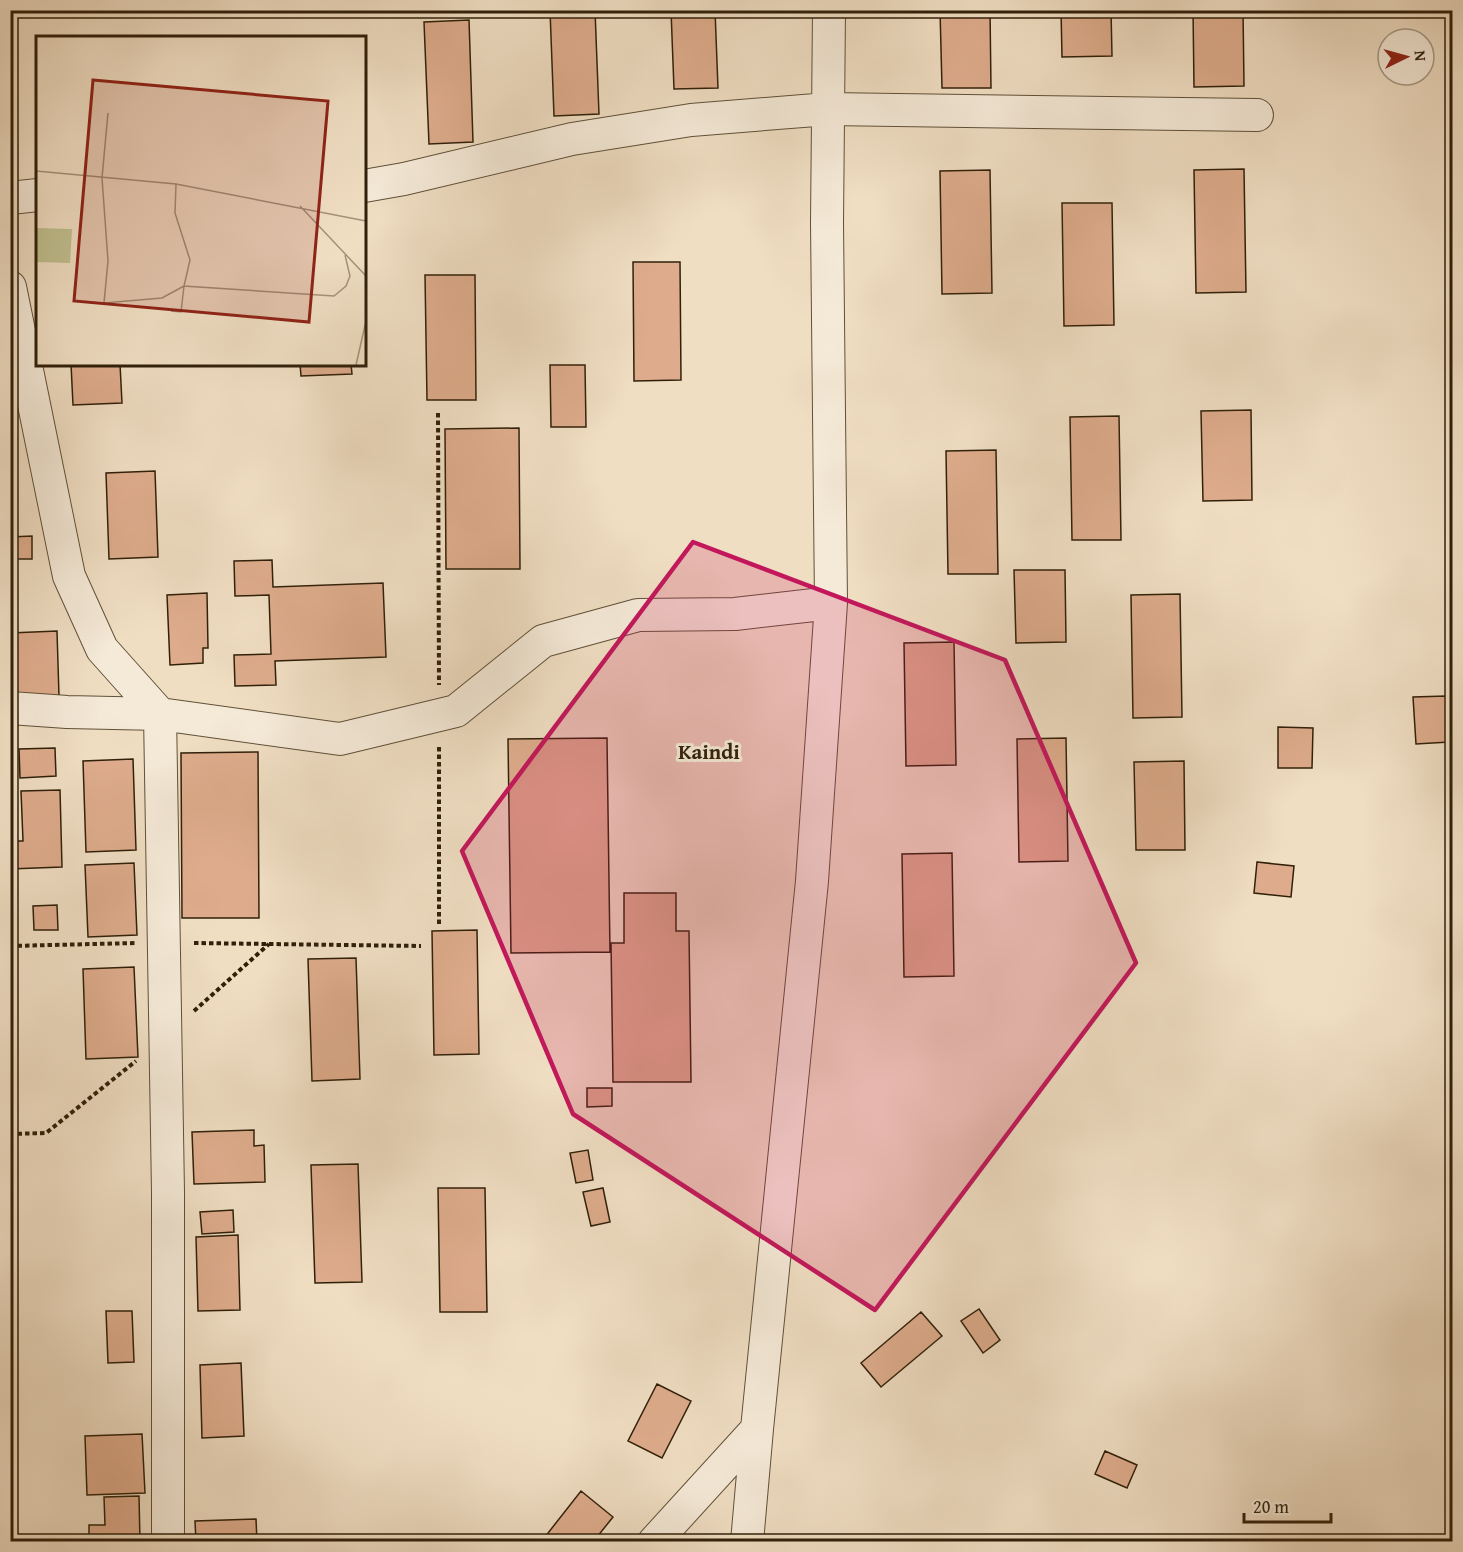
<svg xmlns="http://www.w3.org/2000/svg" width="1463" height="1552" font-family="'Gentium Book Plus',serif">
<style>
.building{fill:#deac8c;stroke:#30200a;stroke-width:1.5}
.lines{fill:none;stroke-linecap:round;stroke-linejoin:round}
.street-casing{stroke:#605038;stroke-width:34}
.path{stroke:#30200a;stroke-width:4;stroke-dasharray:4.5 3;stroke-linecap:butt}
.street{stroke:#f5ead8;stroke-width:32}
.marked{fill:#c2185b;fill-opacity:0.2;stroke:#c2185b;stroke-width:4.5;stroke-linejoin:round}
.labels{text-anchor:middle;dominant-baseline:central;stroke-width:6;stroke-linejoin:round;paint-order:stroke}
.neighbourhood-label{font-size:21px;font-weight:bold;fill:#30200a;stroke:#f5ead8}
.inset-road{fill:none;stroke:#a39279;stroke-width:1.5}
.view{fill:#8f2418;fill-opacity:0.15;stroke:#8f2418;stroke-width:3}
.inset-edge{fill:none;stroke:#30200a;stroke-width:3}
</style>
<rect width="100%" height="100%" fill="#f0dec3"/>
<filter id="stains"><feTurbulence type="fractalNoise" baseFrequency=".00333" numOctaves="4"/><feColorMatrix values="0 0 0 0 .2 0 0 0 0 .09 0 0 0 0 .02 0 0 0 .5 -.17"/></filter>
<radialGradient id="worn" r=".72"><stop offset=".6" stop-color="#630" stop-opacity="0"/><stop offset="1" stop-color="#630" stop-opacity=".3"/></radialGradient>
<path class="building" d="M550 10H595L599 114 554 116Z
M671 10H715L718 88 674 89Z
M940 10H990L991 88H942Z
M1061 10H1111L1112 56 1062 57Z
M1193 10H1243L1244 86 1194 87Z
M469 20 473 142 429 144 424 22Z
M1244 169 1246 292 1196 293 1194 170Z
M990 170 992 293 942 294 940 171Z
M1062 203H1112L1114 325 1064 326Z
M633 262H680L681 380 634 381Z
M425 275H475L476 400H427Z
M71 364H120L122 403 73 405Z
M300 364H351L352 374 301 376Z
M550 365H585L586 427H551Z
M1251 410 1252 500 1203 501 1201 411Z
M1119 416 1121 540H1072L1070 417Z
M519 428 520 569H446L445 429Z
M996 450 998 574H948L946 451Z
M155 471 158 557 109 559 106 473Z
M32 536V559H10V537Z
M272 560 273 587 383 583 386 657 275 661 276 685 235 686 234 655 271 654 269 595 235 596 234 561Z
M1014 570H1065L1066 642 1016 643Z
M207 593 208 648H203V663L170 665 167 595Z
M1180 594 1182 717 1133 718 1131 595Z
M57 631 59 696 12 697 10 633Z
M954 642 956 765 906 766 904 643Z
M1446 696 1449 742 1416 744 1413 697Z
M1278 727 1313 728 1312 768H1278Z
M607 738 610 952 511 953 508 739Z
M1066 738 1068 861 1019 862 1017 739Z
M55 748 56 776 20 778 19 749Z
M258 752 259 918H182L181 753Z
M133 759 136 850 86 852 83 761Z
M1184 761 1185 850H1136L1134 762Z
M60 790 62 867 10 869V841H23L21 791Z
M952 853 954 976 904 977 902 854Z
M1257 862 1294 866 1291 897 1254 893Z
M134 863 137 935 88 937 85 865Z
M624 893H676V931H689L691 1082H613L611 943H624Z
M57 905 58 930H34L33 906Z
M477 930 479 1054 434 1055 432 931Z
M356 958 360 1079 312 1081 308 959Z
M134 967 138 1057 86 1059 83 969Z
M587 1088H612V1106L587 1107Z
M254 1130V1146L264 1145 265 1182 194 1184 192 1132Z
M588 1150 593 1180 576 1183 570 1153Z
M358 1164 362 1282 315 1283 311 1165Z
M438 1188H485L487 1312H440Z
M603 1188 610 1222 591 1226 583 1192Z
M233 1210 234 1232 202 1234 200 1212Z
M238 1235 240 1310 198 1311 196 1237Z
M979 1309 1000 1340 983 1353 961 1321Z
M106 1311H132L134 1362 108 1363Z
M921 1312 942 1336 881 1387 861 1363Z
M241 1363 244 1436 202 1438 200 1365Z
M657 1384 691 1401 662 1458 628 1441Z
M142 1434 145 1493 87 1495 85 1436Z
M1105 1451 1137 1465 1127 1488 1095 1474Z
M581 1491 613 1517 593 1542H541Z
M139 1496 140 1542H89V1525H105L104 1497Z
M256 1519 257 1542H196L195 1521Z"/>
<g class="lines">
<defs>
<path id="street" d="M364 186 404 179 572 139 691 120 828 109 1257 115
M10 198 38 195
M10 287 69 576 102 649 160 714
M10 708 67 712 160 714
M168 1542V1192L160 714 340 739 456 711 543 641 638 615 735 614 831 603
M654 1542 757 1429
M747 1542 757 1429 812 881 831 603 827 223 829 10"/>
</defs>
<use href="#street" class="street-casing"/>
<path class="path" d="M438 413 439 685
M439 747V926
M194 943 421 946
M10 946 136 943
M194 1011 269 944
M10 1134 46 1133 136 1061"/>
<use href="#street" class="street"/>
</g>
<path class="marked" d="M693 542 1005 660 1136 963 875 1310 573 1114 462 851Z"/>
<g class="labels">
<g class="neighbourhood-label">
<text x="709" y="751">Kaindi</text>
</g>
</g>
<g transform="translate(36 36)">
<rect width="330" height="330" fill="#f0dec3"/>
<path d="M0 192 36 193 34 227 0 226Z" fill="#c0bf8f"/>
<path class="inset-road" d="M72 77 66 142 72 225 68 267 126 262 148 250M0 135 140 148 330 185M140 148 139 177 154 224 148 250 298 260 310 250 314 240 309 219M264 170 330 240M135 275 145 276 148 250M320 329 330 285"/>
<path class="view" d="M57 44 292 65 273 286 38 265Z"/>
<rect width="330" height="330" class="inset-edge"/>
</g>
<rect width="1463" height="1552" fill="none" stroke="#f0dec3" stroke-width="36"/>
<rect x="12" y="12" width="1439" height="1528" fill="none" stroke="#30200a" stroke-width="3"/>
<rect x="18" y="18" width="1427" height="1516" fill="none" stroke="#30200a" stroke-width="1.5"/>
<g transform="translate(1406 57) rotate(85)"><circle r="28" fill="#f5ead8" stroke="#a69986" stroke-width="1.5"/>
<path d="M0-4.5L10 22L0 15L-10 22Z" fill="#8f2418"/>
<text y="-9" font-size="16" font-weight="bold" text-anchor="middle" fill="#30200a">N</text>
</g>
<path d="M1244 1513v9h87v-9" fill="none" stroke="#30200a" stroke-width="3"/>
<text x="1253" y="1513" font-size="18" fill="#30200a" stroke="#f5ead8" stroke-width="4.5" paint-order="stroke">20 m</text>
<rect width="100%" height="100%" filter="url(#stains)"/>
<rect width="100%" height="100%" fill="url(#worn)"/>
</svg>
